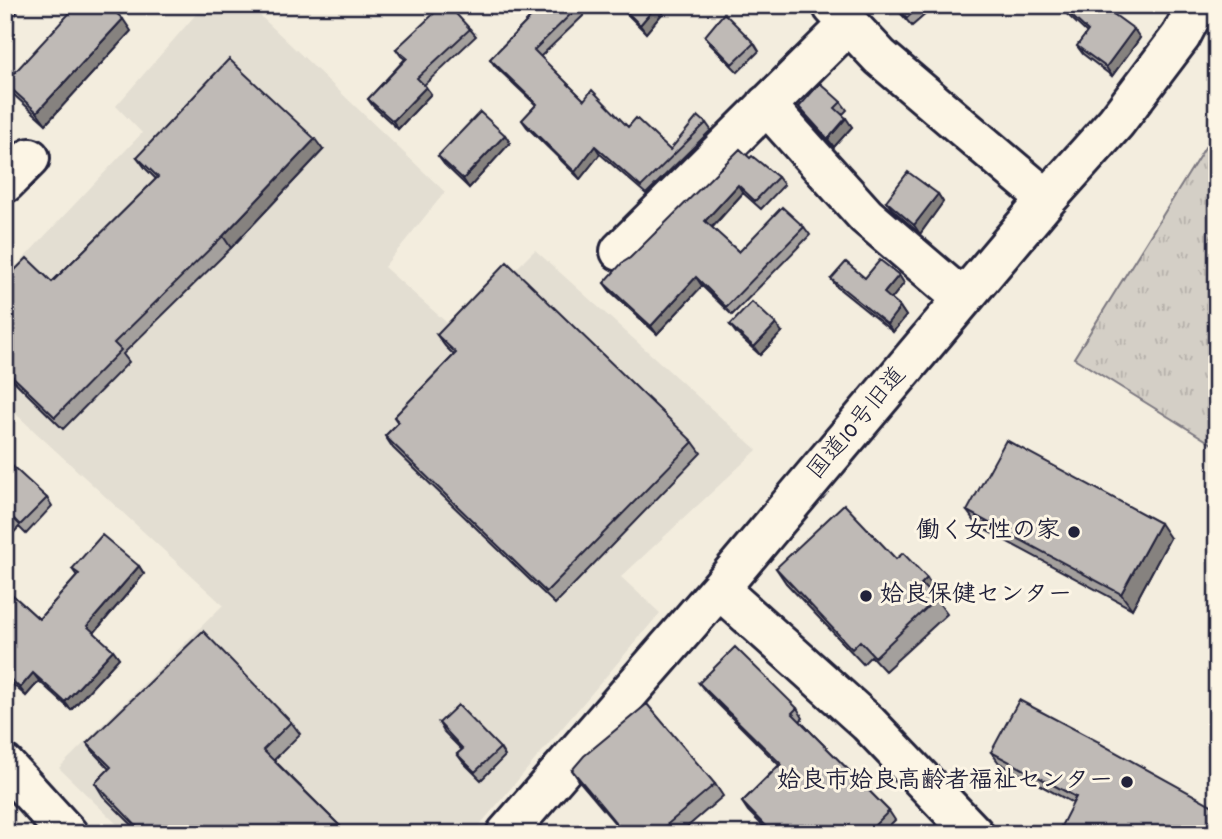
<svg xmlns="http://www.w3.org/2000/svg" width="1222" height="839" font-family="Dekko,'Klee One',sans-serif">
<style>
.built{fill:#e3ded2}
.grass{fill:url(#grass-tufts);stroke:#7b7880;stroke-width:2}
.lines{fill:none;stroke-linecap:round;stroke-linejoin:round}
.minor-casing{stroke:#22223b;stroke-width:44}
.minor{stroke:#fcf5e5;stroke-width:38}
.wall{fill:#a4a09d;stroke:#22223b;stroke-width:2}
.shaded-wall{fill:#86827f;stroke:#22223b;stroke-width:2}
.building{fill:#bfbab6;stroke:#22223b;stroke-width:2}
.poi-dot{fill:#22223b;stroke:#fcf5e5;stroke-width:2.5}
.labels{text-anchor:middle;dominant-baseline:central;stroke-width:6;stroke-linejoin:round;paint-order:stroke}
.street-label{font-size:24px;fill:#22223b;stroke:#fcf5e5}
.poi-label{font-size:24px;font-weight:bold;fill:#22223b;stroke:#fcf5e5;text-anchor:end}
</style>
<defs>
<pattern id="grass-tufts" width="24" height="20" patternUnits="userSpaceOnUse" patternTransform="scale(1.75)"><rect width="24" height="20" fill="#d4cfc6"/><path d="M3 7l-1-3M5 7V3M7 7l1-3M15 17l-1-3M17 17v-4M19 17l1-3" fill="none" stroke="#b6b1ab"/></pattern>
</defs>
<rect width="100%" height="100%" fill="#f3edde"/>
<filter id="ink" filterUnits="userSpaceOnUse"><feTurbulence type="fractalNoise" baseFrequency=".0143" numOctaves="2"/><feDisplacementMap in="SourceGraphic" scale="14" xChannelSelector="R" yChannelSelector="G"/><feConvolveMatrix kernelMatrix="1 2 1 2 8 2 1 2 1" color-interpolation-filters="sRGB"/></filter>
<g filter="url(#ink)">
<path class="built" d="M204 5H249L445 192 384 267 455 330 535 250 757 450 621 577 660 613 472 834H127L59 768 223 605 5 404V278L142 133 116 106Z"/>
<path class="grass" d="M1217 128V447L1074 358Z"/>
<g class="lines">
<defs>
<path id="minor" d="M833 7 880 57 1047 199
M766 105 866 216 963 299
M5 183 30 158
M620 251 849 24
M719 589 868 723 974 834
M5 765 68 834
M506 834 719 589 1047 199 1116 122 1181 36 1197 5"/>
</defs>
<use href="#minor" class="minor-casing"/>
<use href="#minor" class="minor"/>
</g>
<path class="wall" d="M538 5H577L584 15 540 57 584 100 628 127 670 150 706 123 711 130 646 194 600 154 580 179 527 127 522 120 536 105 495 66 490 59 540 8Z
M618 5H666L667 8 646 33Z
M893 5H936L912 26Z
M1057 5H1101L1140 38 1112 76 1083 54 1077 46 1087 33Z
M470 29 476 36 424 85 431 94 398 129 373 106 368 99 405 59 401 56 396 49Z
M131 31 46 124 14 95 5 83Z
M705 36 754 43 759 51 738 72 710 44Z
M841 102 847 110 842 115 852 127 834 147 804 115 799 107Z
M505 135 510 143 469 188 444 164 438 156Z
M323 150 231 248 123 354 129 362 63 429 5 372V280L52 282 156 179 146 169 137 157Z
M750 158 778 177 784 185 761 209 743 193 712 228 739 252 804 227 810 235 732 315 702 286 657 334 610 291 604 283 630 258Z
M938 194 943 202 920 234 892 209 886 201Z
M865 278 904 283 891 300 900 307 906 316 893 332 837 287 831 279Z
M730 325 782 332 760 355 736 333Z
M437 335 693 442 701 453 555 604 393 448 385 436 398 423 394 417 454 355 445 346Z
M5 465 47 498 52 506 26 534 19 527 5 542Z
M967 511 1170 538 1132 609 978 526Z
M896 559 937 593 934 596 947 614 885 671 871 656 863 664 786 583 776 568Z
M139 566 144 574 94 633 113 650 119 658 71 710 39 681 26 696 5 678V588L39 619 77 576 72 569Z
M699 683 797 708 803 718 800 721 889 811 895 820 881 834H771L748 811 742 802 779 765 706 692Z
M291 722 300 734 274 760 348 834H141L103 796 95 783 109 769 96 755 87 743Z
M439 723 500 748 505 756 481 780 463 762 457 754 462 750 444 732Z
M1099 742 1073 803 999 763 991 752Z
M572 770 715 784 723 796 679 834H624L580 782Z"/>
<path class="shaded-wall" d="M21 5 5 32V6Z
M657 5H666L667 8 646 33 640 25Z
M123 19 131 31 46 124 37 112Z
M1134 29 1140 38 1112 76 1106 67Z
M426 87 431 94 398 129 393 121Z
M846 118 852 127 834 147 828 139Z
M505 135 510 143 469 188 463 179Z
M315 139 323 150 231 248 223 236Z
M595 146 600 154 580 179 575 172Z
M738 185 743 193 710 229 705 221Z
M938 194 943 202 920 234 914 225Z
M899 275 904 283 889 302 884 293Z
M696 277 702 286 657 334 651 326Z
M900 307 906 316 893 332 887 324Z
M776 324 782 332 760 355 754 347Z
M1160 523 1170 538 1132 609 1121 594Z
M139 566 144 574 93 634 87 626Z
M927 578 937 593 932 598 921 584Z
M113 650 119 658 71 710 65 702Z
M33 673 39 681 26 696 20 688Z"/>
<path class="building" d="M77 5H107L123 19 37 112 5 83Z
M443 5H448L470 29 417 78 426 87 393 121 368 99 407 58 396 49Z
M539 5H577L578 7 534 50 584 100 592 90 628 127 636 118 670 150 698 116 706 123 641 187 595 146 575 172 522 120 537 104 490 59 541 7Z
M620 5H657L640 25Z
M895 5H921L907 18Z
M1060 5H1101L1134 29 1106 67 1077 46 1088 31Z
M724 13 754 43 732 64 705 36Z
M229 59 315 139 223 236 114 343 121 350 55 417 5 369V280L27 258 52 282 158 177 137 157Z
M820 83 841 102 835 108 846 118 828 139 799 107Z
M480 112 505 135 463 179 438 156Z
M740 149 750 158 752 156 778 177 755 201 738 185 705 221 739 252 782 207 804 227 726 307 696 277 651 326 604 283 622 263 630 258Z
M908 172 938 194 914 225 886 201Z
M880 260 899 275 884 293 900 307 887 324 831 279 846 262 865 278Z
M507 262 693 442 546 592 385 436 399 422 394 417 456 353 437 335Z
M752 302 776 324 754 347 730 325Z
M1006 440 1160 523 1121 594 967 511Z
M8 462 47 498 20 525 14 519 5 528V465Z
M844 504 896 559 903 553 927 578 921 584 936 599 875 657 860 641 852 649 776 568Z
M102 535 139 566 87 626 113 650 65 702 33 673 20 688 5 674V588L39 619 79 574 72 569Z
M203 631 291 722 263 750 348 834H168L166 832 165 834H144L95 783 111 767 87 743Z
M735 647 797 708 792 713 889 811 866 834H773L742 802 781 764 699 683Z
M1019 700 1099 742V743L1217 808V834H1057L1076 797 991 752Z
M647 704 715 784 656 834H625L572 770 584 756Z
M458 705 500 748 475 772 457 754 463 749 439 723Z"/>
</g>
<g class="poi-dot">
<circle cx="1074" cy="532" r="7"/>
<circle cx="866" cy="596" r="7"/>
<circle cx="1127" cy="782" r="7"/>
</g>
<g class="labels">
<g class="street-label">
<text transform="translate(858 424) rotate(-50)">国道10号旧道</text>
</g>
<g class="poi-label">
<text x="1060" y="532">働く女性の家</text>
<text x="880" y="596" text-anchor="start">姶良保健センター</text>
<text x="1113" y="782">姶良市姶良高齢者福祉センター</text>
</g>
</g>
<rect width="1222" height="839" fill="none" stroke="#fcf5e5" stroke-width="28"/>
<rect x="14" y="14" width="1194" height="811" fill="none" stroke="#22223b" stroke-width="2.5" filter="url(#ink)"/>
</svg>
